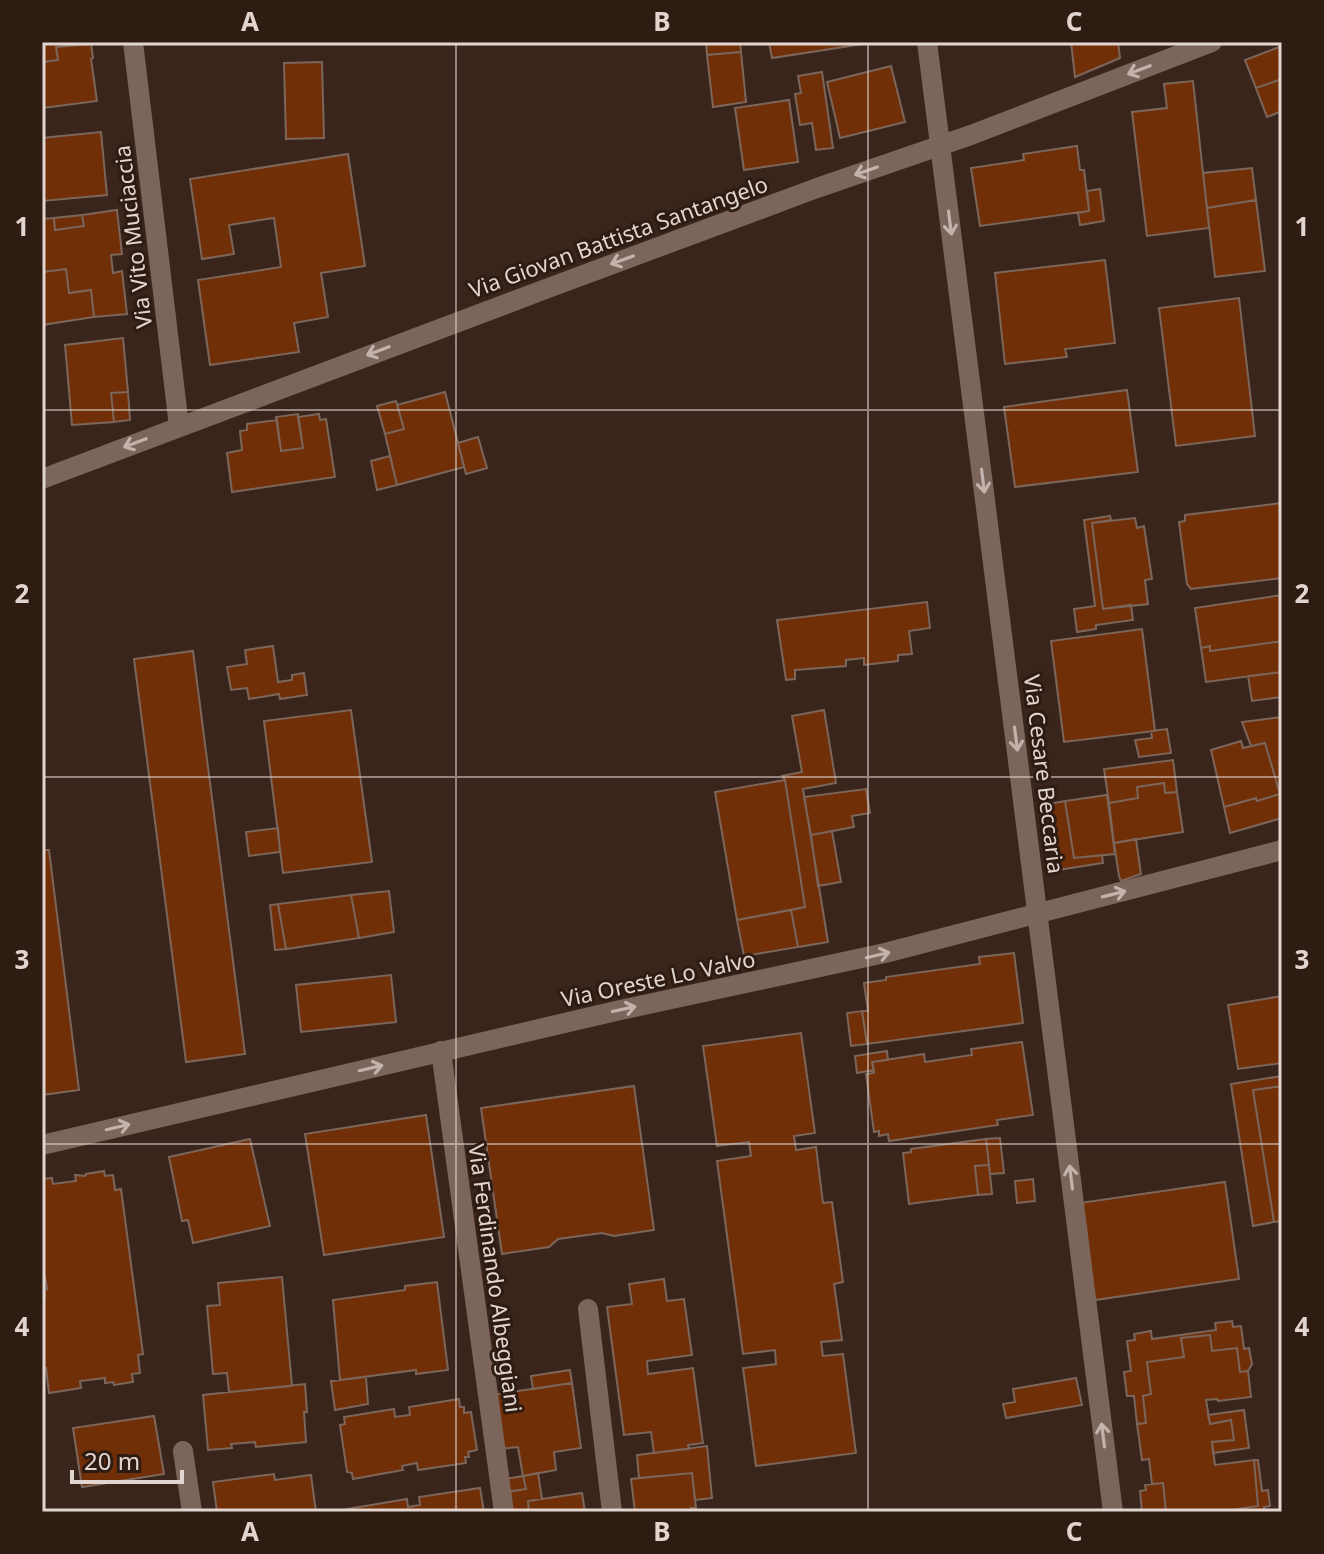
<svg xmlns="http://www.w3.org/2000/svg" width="1324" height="1554" font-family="'Noto Sans',sans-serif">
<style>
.building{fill:#712f07;stroke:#7c665b;stroke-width:2}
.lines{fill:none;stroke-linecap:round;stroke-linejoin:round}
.street{stroke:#7c655b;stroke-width:20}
.oneway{stroke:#c3b3ac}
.grid{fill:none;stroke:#e2d5cf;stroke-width:2;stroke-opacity:0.55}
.labels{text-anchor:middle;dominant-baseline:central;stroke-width:6;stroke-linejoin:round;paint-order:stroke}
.street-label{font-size:22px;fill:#e2d5cf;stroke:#2e1c13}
.neatline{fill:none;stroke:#e2d5cf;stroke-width:3}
.grid-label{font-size:26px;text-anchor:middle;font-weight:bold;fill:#e2d5cf}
</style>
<rect width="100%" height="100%" fill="#39251c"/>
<path class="building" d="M42 42H88V44L56 47 58 60 42 62Z
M706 42H740L741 52 707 55Z
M769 42H876L772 58Z
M1071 42H1118L1120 58 1075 77Z
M91 44 93 58 91 59 97 101 42 108V62L58 60 56 47Z
M1282 46V79L1256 88 1245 60Z
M741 52 746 102 713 107 707 55Z
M322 62 324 138 286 139 284 63Z
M891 66 905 122 840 138 827 82Z
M822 72 833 148 816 150 812 123 800 125 795 94 801 93 798 76Z
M1282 79V111L1267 117 1256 88Z
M1193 81 1209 228 1147 236 1132 112 1167 108 1164 84Z
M789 100 798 162 744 170 735 108Z
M101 132 107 195 42 201V138Z
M1077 146 1080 170H1084L1089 211 980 226 971 168 1024 160 1023 154Z
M348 154 365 266 321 273 328 317 294 323 299 352 210 365 198 280 281 267 274 218 229 225 234 254 202 259 190 179Z
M1252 168 1256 200 1207 208 1203 173Z
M1100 189 1104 221 1080 225 1078 213 1089 211 1087 191Z
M1256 200 1265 271 1215 277 1207 208Z
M117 210 122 254 111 255 113 273 122 271 127 314 94 317 91 290 69 293 66 269 42 272V219L54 218 55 230 84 226 82 215Z
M82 215 84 226 55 230 54 218Z
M1105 260 1115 343 1065 349 1067 357 1005 364 995 273Z
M66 269 69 293 91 290 94 317 42 325V272Z
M1239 298 1255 436 1176 446 1159 308Z
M123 338 128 392 111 393 114 422 72 425 65 345Z
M1127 390 1138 472 1015 487 1004 407Z
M128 392 130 420 114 422 111 393Z
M445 392 464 467 397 485 385 434 404 429 397 405Z
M396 401 404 429 385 434 377 406Z
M298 414 303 448 281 451 276 417Z
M319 414 320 420 326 419 335 477 232 492 227 453 242 450 240 431 247 430V424L277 420 281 451 303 448 298 417Z
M478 437 487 468 466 474 458 443Z
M390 456 397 485 377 490 371 461Z
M1282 503V578L1191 589 1187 584 1179 522 1185 521V515Z
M1110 516 1111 520 1092 523 1103 609 1131 605 1133 620 1096 625V629L1077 632 1074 609 1095 606 1084 520Z
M1135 518 1137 528 1144 526 1152 579 1145 580 1148 604 1103 609 1092 523Z
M1282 595V641L1210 651V646L1201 648 1195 608Z
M927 602 930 628 909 631 912 654 898 655V661L864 665V658L846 660V666L795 670V679L786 680 777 620Z
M1142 629 1155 731 1064 742 1051 641Z
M1282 641V672L1206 682 1201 648 1210 646V651Z
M273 646 278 682 292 680V675L304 673 307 695 280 699 279 694 249 699 247 688 231 690 227 667 247 664 245 650Z
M193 651 245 1054 186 1062 134 659Z
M1282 672V697L1252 701 1248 676Z
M351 710 372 862 283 873 264 721Z
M824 710 836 783 803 789 828 942 798 947 791 910 805 907 785 780 782 776 802 772 792 716Z
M1282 717V818L1230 833 1224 807 1256 798 1257 801 1280 794 1265 743 1251 746 1242 722Z
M1167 729 1171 753 1139 757 1135 740 1152 738 1151 731Z
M1241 741 1243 748 1265 743 1280 794 1257 801 1256 798 1224 807 1211 750Z
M1173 760 1177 792 1165 793 1164 783 1137 787 1138 798 1109 803 1104 769Z
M785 780 805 907 737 920 715 792Z
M1164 783 1165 793 1177 792 1183 832 1114 843 1109 803 1138 798 1137 787Z
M866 789 870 813 852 816 854 827 811 835 804 797Z
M1107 795 1115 854 1074 858 1065 801Z
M1065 801 1074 858 1102 855 1103 863 1058 870 1049 804Z
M278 828 280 852 249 856 246 832Z
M832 831 841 882 818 886 811 835Z
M1136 839 1141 874 1121 881 1119 876 1114 843Z
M42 850H49L79 1090 42 1095Z
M389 891 394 932 359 938 351 895Z
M351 895 359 938 286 949 278 904Z
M278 904 286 949 275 950 270 905Z
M791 910 798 947 744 956 737 920Z
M1014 953 1023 1023 867 1044 862 1011H868L864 983 886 980V977L980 964 979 957Z
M391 975 396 1022 301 1032 296 985Z
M1282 996V1063L1238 1069 1228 1005Z
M862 1011 867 1044 851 1046 847 1013Z
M801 1033 815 1133 794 1136 796 1150 816 1147 823 1203 832 1202 843 1282 834 1284 842 1340 821 1342 823 1356 843 1354 856 1453 756 1466 743 1368 776 1364 775 1350 743 1354 717 1161 751 1156 749 1142 717 1146 703 1046Z
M1022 1042 1033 1115 997 1120 998 1125 889 1141 888 1134 879 1136V1131L874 1132 866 1074 874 1073 872 1062 924 1054 925 1062 972 1055 971 1049Z
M887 1051 888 1060 872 1062 874 1070 857 1073 855 1056Z
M1282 1076V1086L1253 1090 1274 1222 1253 1226 1231 1084Z
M634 1086 654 1230 614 1236 602 1233 558 1239 549 1247 502 1254 481 1108Z
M1282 1086V1221L1274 1222 1253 1090Z
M426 1115 444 1237 324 1255 305 1134Z
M1000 1138 1004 1173 990 1174 986 1139Z
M250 1139 270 1226 193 1243 188 1220 182 1221 169 1157Z
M986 1139 989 1165 975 1166 978 1195 909 1204 903 1153 911 1152V1149Z
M989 1165 992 1194 978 1195 975 1166Z
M104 1171 105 1176 113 1175 115 1190 121 1189 143 1354 138 1355 140 1373 132 1374 133 1382 114 1385 113 1382 105 1383V1378L80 1381 81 1388 49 1393 46 1368 42 1370V1298L45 1297 44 1290 47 1289 45 1277H42V1179L52 1178 53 1184 76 1181 75 1175 85 1176 86 1174Z
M1033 1179 1035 1201 1017 1203 1015 1181Z
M1225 1182 1239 1279 1095 1300 1080 1203Z
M282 1277 292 1386 229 1392 227 1373 213 1374 207 1306 220 1305 218 1283Z
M664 1279 667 1301 684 1299 692 1355 647 1361 648 1374 693 1368 703 1443 688 1445 689 1449 654 1453 651 1432 624 1435 607 1307 632 1304 629 1284Z
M437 1282 448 1370 416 1374V1370L340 1380 333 1300 405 1290V1286Z
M1232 1321 1233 1327 1241 1326 1244 1349 1249 1348 1252 1364 1248 1371 1240 1372 1237 1348 1212 1351 1210 1335 1181 1338 1184 1357 1147 1362 1151 1394 1143 1396 1146 1423 1137 1424 1134 1396H1127L1124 1372 1131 1371 1127 1341 1135 1340 1134 1334 1151 1331 1152 1339 1216 1330 1215 1323Z
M1210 1335 1212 1351 1237 1348 1240 1372 1248 1371 1251 1397 1218 1401 1217 1399 1206 1400 1210 1424 1231 1420 1234 1440 1212 1442 1215 1465 1254 1460 1258 1506 1232 1510 1233 1512H1166L1163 1483 1152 1484 1149 1459 1142 1460 1137 1424 1146 1423 1143 1396 1151 1394 1147 1362 1184 1357 1181 1338Z
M570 1370 572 1383 533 1389 531 1376Z
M366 1377 368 1404 335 1410 331 1381Z
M1076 1378 1082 1405 1006 1418 1003 1404 1015 1402 1013 1389Z
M572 1383 581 1448 554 1452 556 1470 523 1476 518 1447 500 1449 492 1395Z
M305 1384 307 1412H304L306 1442 256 1447 255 1442 231 1444 232 1448 208 1450 203 1395Z
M459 1399 460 1407H464V1413L471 1412 477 1450 468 1452 469 1457H465L466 1463 418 1470 417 1463 402 1466 403 1470 353 1479 352 1473 347 1472 340 1425 345 1424 344 1417 394 1409 395 1417 410 1415 409 1407Z
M1244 1410 1249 1448 1213 1453 1212 1442 1234 1440 1231 1420 1210 1424 1208 1415Z
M154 1416 164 1474 82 1487 73 1428Z
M707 1446 712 1498 695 1500 692 1473 639 1478 637 1455Z
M1254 1460H1258L1262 1491 1268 1490 1270 1506 1264 1507 1265 1512H1233L1232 1510 1258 1506Z
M538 1473 542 1499 528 1501 529 1512H505L502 1493 526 1489 523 1476Z
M692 1473 696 1508H691L692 1512H635L631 1479Z
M274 1474 275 1480 311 1475 316 1512H217L213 1482Z
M523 1476 526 1489 507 1492 505 1479Z
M1163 1483 1166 1512H1142L1140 1491 1146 1490 1145 1485Z
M480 1488 484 1512H347V1509L407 1499 408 1507 420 1505 419 1497Z
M582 1493 585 1512H529L528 1501Z"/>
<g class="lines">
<path class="street" d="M133 42 179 426
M927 42 1113 1512
M42 479 543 290 817 188 971 135 1212 42
M441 1051 504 1512
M42 1145 616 1011 885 953 1282 850
M588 1309 612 1512
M183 1451 192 1512"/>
</g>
<defs><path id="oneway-shaft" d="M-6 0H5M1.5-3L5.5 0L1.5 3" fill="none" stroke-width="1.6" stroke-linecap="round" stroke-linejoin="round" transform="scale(2)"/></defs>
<g class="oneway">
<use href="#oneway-shaft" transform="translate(1139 70) rotate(159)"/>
<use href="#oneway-shaft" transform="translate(866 171) rotate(161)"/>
<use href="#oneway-shaft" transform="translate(950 223) rotate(83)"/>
<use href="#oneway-shaft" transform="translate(622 260) rotate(160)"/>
<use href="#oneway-shaft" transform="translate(378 351) rotate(159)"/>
<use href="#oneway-shaft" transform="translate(135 443) rotate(159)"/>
<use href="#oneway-shaft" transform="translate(983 481) rotate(83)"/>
<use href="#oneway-shaft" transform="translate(1016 739) rotate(83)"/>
<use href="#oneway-shaft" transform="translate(1114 894) rotate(-14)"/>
<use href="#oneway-shaft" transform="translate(878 955) rotate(-13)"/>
<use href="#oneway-shaft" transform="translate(624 1009) rotate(-12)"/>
<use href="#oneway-shaft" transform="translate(371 1068) rotate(-13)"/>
<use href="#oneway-shaft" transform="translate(118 1127) rotate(-13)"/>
<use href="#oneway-shaft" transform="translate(1071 1177) rotate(-97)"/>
<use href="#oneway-shaft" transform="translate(1103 1435) rotate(-97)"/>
</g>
<path class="grid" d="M456 42V1512M868 42V1512M42 410H1282M42 777H1282M42 1144H1282"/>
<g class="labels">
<g class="street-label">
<text transform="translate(618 236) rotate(-20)">Via Giovan Battista Santangelo</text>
<text transform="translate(132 237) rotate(-97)">Via Vito Muciaccia</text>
<text transform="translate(1045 774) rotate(83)">Via Cesare Beccaria</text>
<text transform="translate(658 978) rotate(-12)">Via Oreste Lo Valvo</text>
<text transform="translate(496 1278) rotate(82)">Via Ferdinando Albeggiani</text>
</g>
</g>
<rect width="1324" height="1554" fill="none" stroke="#2e1c13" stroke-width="88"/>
<path d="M72 1470v12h110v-12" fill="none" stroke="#e2d5cf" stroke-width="4"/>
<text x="84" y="1470" font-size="24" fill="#e2d5cf" stroke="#2e1c13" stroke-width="6" paint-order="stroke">20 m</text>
<rect x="44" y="44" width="1236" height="1466" class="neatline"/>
<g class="grid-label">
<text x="250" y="31">A</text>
<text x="662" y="31">B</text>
<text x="1074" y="31">C</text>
<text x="22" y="236">1</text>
<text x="1302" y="236">1</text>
<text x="22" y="603">2</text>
<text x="1302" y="603">2</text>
<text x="22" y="969">3</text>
<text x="1302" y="969">3</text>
<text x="22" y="1336">4</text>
<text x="1302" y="1336">4</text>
<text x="250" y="1541">A</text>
<text x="662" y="1541">B</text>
<text x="1074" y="1541">C</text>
</g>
</svg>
